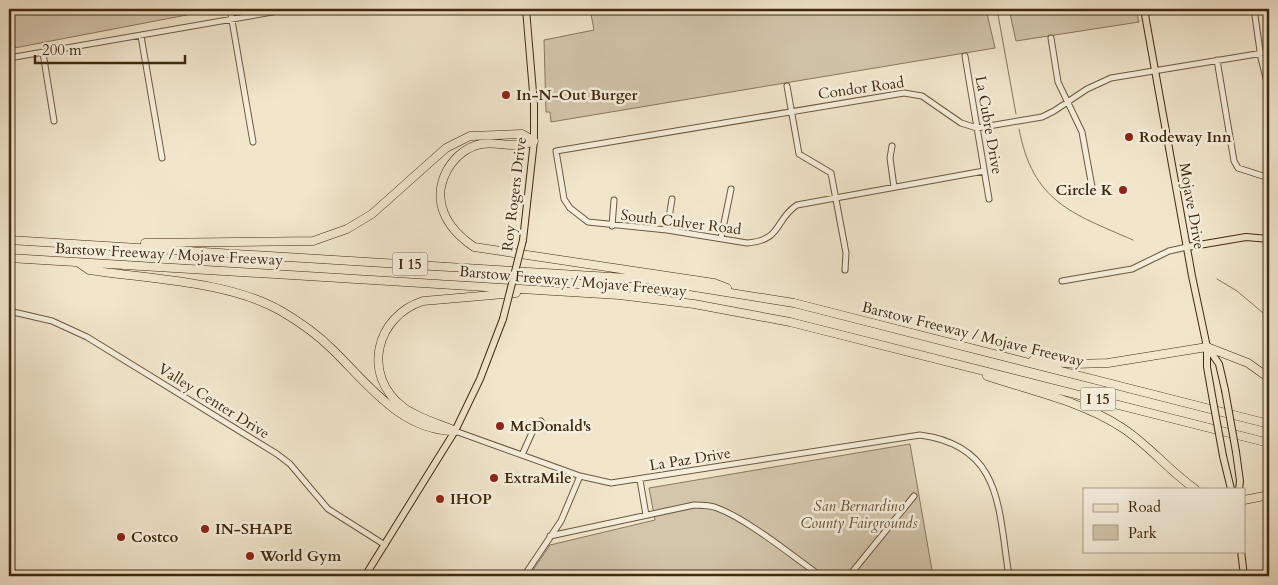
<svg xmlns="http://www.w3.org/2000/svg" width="1278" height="585" font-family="Cardo,serif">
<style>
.green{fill:#d3c6ac;stroke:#8a785d}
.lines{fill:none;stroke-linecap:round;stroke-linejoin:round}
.stream{stroke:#877459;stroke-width:1}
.minor-casing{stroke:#6d583e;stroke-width:7}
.major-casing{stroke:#41290e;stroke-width:8}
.highway-casing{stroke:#41290e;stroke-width:9}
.minor{stroke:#f6efde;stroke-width:5}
.major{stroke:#f1e6cc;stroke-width:6}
.highway{stroke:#f1e6cc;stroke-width:8}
.major-bridge-casing{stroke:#41290e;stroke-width:8;stroke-linecap:butt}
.major-bridge{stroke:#f1e6cc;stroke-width:6}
.poi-dot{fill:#8f2418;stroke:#f6efde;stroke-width:2}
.labels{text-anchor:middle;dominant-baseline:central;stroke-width:5;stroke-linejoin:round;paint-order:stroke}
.shield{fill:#f6efde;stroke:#77644c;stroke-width:1}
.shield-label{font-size:14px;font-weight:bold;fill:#41290e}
.street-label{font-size:15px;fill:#41290e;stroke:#f6efde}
.poi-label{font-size:15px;font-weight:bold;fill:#41290e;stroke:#f6efde;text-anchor:start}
.park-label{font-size:15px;font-style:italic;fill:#665036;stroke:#f6efde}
</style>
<rect width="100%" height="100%" fill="#f1e6cc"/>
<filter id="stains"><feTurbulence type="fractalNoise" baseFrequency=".004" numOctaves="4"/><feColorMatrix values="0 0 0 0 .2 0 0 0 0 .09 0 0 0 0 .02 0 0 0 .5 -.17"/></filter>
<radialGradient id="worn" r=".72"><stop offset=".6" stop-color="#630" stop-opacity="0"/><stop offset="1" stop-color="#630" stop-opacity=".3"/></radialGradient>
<path class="green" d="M9 9H218L9 49Z
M590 9H986L995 48 551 122 550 112H546L544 40 594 30Z
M1009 9H1136L1139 22 1016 41Z
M910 444 933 576H529L550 545 655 520 649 488Z"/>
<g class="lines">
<path class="stream" d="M997 9 1016 114
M1019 129C1033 202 1071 213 1133 240
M1217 279 1237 291 1269 318"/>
<defs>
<path id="minor" d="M230 9 253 142
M1254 9 1261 58 1269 90
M141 36 162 158
M1051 38 1058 82 1082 132 1092 187
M43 53 54 121
M965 56 989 199
M9 58 290 9
M1217 60 1234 161 1238 168 1269 178
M787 86 799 154 831 173 846 253 845 270
M892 146 890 158 894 187
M984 171 797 205C774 220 783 240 747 243L667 230 588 222 570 208 564 199 556 151 904 93 922 96 961 123 977 128 1042 117 1054 111 1087 89 1111 78 1269 52
M612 226 614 200
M667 230 672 199
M721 238 731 189
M1062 281 1132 269 1169 251 1187 247
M9 311 52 321 87 337 277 454 290 464 328 509 385 545
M455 431 580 476 611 483 920 435C1003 446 998 509 1009 576
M522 455 535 426 541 421
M640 480 646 515
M550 536 694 505C702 505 710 505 717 508 749 520 792 556 821 576
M9 570V576
M524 576 561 521 580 476
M849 576 914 496"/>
<path id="major" d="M1144 9 1192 276 1207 347V367L1213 401
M523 240 534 141V104L526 9
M1187 247 1246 237 1269 239
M1208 348 1219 364 1225 390
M1236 452 1240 481 1239 489
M1223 456 1231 489
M1241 551 1244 576
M365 576 455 431 480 379 503 319"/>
<path id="highway" d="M534 141C513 150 501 141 481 144 452 150 432 185 444 213 450 228 461 238 474 247L714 283 727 288
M9 240 644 279 794 303 1269 424
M145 243 313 241 347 229 372 214 446 148 470 136 522 134 534 141
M9 258 619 295 694 304 790 322 1269 443
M79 263 89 270C149 279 229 281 281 311 300 322 318 335 333 350 368 384 401 431 455 431
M1033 360 1075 364 1108 363 1207 347 1248 363 1269 378
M987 376C1031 391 1081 401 1121 427 1148 444 1168 470 1195 489
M451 429C436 423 416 417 403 407 361 375 376 316 423 301L516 293
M1244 500 1269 495"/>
</defs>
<use href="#minor" class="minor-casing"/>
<use href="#major" class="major-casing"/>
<use href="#highway" class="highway-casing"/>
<use href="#minor" class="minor"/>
<use href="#major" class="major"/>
<use href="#highway" class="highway"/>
<defs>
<path id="major-bridge" d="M503 319 523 240
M1225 390 1236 452
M1213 401 1223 456"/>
</defs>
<use href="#major-bridge" class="major-bridge-casing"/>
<use href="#major-bridge" class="major-bridge"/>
</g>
<g class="poi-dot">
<circle cx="506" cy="95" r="5"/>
<circle cx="1129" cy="137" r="5"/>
<circle cx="1123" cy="190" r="5"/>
<circle cx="500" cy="426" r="5"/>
<circle cx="494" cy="478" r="5"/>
<circle cx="440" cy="499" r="5"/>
<circle cx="205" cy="529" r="5"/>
<circle cx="121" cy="537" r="5"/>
<circle cx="250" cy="556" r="5"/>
</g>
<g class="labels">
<g class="shield">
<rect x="392.5" y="252.5" width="35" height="23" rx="4"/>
<rect x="1080.5" y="387.5" width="35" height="23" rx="4"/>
</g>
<g class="shield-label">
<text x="410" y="264">I 15</text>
<text x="1098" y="399">I 15</text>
</g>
<g class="street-label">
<text transform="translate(861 88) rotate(-8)">Condor Road</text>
<text transform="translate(989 125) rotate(80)">La Cubre Drive</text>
<text transform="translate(514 194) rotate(-83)">Roy Rogers Drive</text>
<text transform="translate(1192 206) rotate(80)">Mojave Drive</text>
<text transform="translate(681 222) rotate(7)">South Culver Road</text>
<text transform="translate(169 254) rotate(3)">Barstow Freeway / Mojave Freeway</text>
<text transform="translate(573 281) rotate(5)">Barstow Freeway / Mojave Freeway</text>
<text transform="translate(973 334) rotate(14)">Barstow Freeway / Mojave Freeway</text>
<text transform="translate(214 401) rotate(32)">Valley Center Drive</text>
<text transform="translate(690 459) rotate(-9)">La Paz Drive</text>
</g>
<g class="poi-label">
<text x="516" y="95">In-N-Out Burger</text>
<text x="1139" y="137">Rodeway Inn</text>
<text x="1113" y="190" text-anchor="end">Circle K</text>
<text x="510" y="426">McDonald's</text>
<text x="504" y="478">ExtraMile</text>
<text x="450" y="499">IHOP</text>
<text x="215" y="529">IN-SHAPE</text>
<text x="131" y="537">Costco</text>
<text x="260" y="556">World Gym</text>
</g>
<g class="park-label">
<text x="859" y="506">San Bernardino<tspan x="859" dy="17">County Fairgrounds</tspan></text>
</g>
</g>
<rect width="1278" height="585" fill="none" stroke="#f1e6cc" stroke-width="30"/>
<rect x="10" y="10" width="1258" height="565" fill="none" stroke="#41290e" stroke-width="2.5"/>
<rect x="15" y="15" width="1248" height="555" fill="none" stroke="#41290e"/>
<rect x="1083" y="488" width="162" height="65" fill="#f6efde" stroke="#aea08b"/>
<rect x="1093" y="504" width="25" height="8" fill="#f1e6cc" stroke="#aea08b"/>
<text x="1128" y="512" font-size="15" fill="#41290e">Road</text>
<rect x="1093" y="525" width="25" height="15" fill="#d3c6ac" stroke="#aea08b"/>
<text x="1128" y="538" font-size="15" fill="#41290e">Park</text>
<path d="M35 55v8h150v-8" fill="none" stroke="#41290e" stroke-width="2.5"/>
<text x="42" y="55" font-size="15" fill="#41290e" stroke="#f6efde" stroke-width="4" paint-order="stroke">200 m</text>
<rect width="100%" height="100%" filter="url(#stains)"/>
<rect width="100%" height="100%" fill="url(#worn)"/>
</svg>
